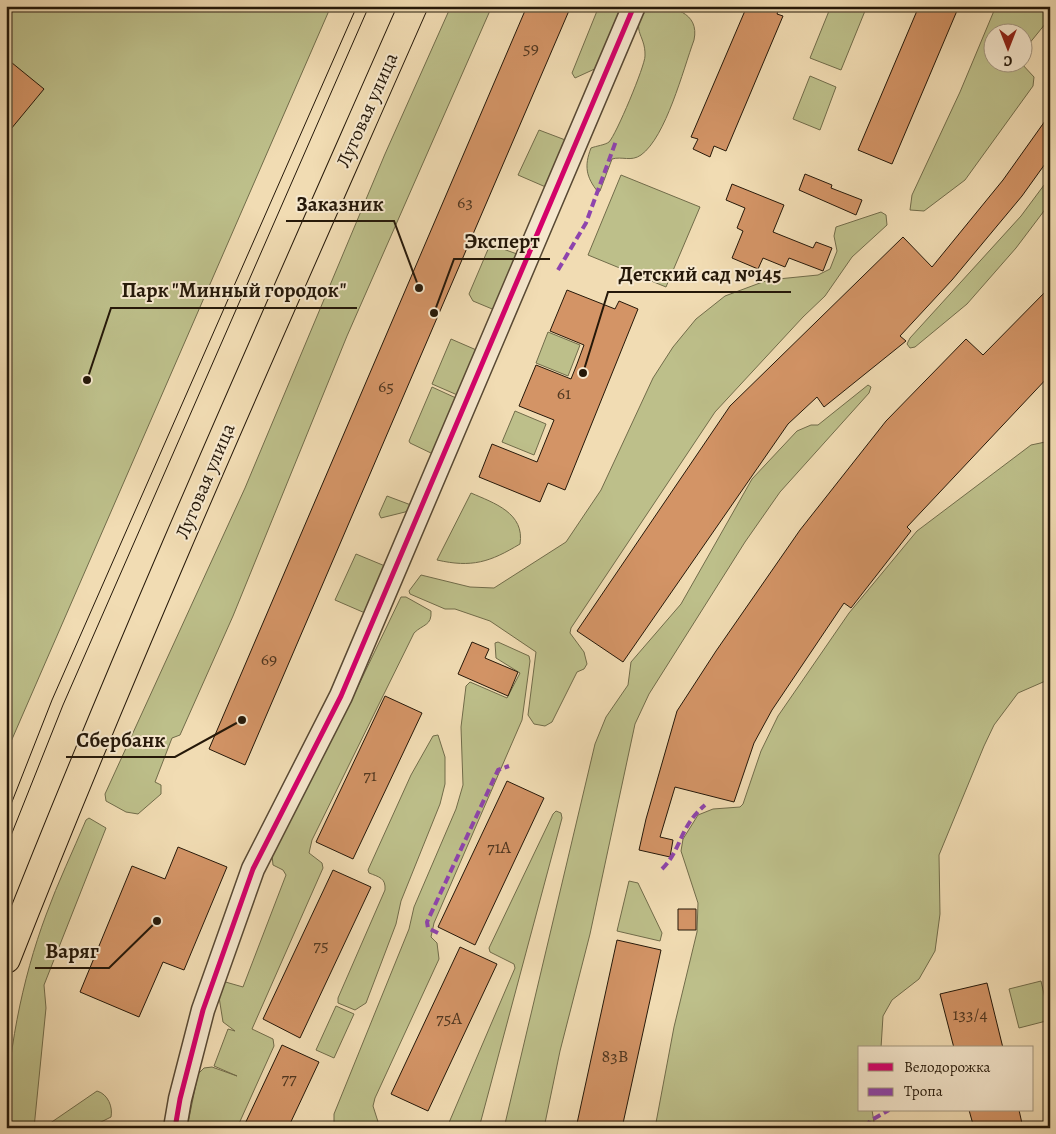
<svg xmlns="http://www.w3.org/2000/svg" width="1056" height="1134" font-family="Alegreya,serif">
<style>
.green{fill:#bdbf8a;stroke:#716c4a}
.building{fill:#d39466;stroke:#251809}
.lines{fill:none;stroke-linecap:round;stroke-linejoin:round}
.street-casing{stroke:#584934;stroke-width:25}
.primary-casing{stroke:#251809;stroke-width:30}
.street{stroke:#f6e8ce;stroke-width:22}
.primary{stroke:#f1dcb3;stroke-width:28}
.tram{stroke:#251809;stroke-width:1}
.quiet{stroke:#8e44ad;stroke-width:4;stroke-dasharray:8 4;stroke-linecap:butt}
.cycleway-casing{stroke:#f6e8ce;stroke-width:8}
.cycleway{stroke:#d6006c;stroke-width:5}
.labels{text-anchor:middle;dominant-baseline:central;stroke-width:4;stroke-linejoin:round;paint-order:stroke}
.number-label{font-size:18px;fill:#503720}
.street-label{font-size:20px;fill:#251809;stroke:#f6e8ce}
.leader{fill:none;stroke:#251809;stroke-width:2}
.callout-dot{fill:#251809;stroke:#f6e8ce;stroke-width:2}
.callout-label{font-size:21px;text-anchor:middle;font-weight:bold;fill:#251809;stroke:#f6e8ce;stroke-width:4;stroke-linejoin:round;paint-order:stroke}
</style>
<rect width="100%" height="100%" fill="#f1dcb3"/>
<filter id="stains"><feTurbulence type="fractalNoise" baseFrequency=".004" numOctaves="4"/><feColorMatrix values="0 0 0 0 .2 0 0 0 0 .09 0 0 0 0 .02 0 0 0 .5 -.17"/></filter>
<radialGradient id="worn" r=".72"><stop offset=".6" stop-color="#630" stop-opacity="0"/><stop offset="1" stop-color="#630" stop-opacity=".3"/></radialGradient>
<path class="green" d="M6 6H331L6 753Z
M451 6H492L347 336 233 616 180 735 172 738 155 782 161 785V794L138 814 126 812 106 801 105 794 245 488 385 154Z
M599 6H624L599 67 575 78 572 73Z
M650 6C672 6 700 12 694 40 683 70 666 137 641 155 631 162 622 156 612 159L600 191 598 192C586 177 584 166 591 148 596 146 605 145 609 142 616 135 645 66 645 56 646 33 627 30 650 6Z
M831 6H867L841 70 810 58Z
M996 6H1050V18L1024 50V32H994V62L1021 63 1034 77 1033 86 965 180 924 211 910 210 912 195 960 92Z
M810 76 836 87 820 130 793 119Z
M539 130 568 141 548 188 518 175Z
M621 175 700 207 666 287 588 255Z
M1050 177V203L1016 248 967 304 915 347 910 348 907 344 910 338 1021 216Z
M881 212 886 215 887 225 852 257 825 296 803 317 715 412 571 628 570 633 584 652 587 664 584 669 577 672 552 722 545 726 534 724 528 715 536 652 490 621 455 609H445L410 594 409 591 421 575 470 587 494 588 566 542 601 490 653 378 673 347 696 319 725 296 768 280 818 275 830 269 837 251 834 236 836 227Z
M492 245 517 254 497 311 473 301 469 294 489 247Z
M548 332 580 345 568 376 536 363Z
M451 339 481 352 462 397 432 384Z
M868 385 871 387 869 393 780 492 745 542 649 694 635 724 590 934 560 1051 544 1128H504L595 744 606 717 628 685 631 662 681 604 752 479 797 431 811 425H818Z
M432 387 456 398 415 507 405 512 381 518 379 514 387 496 411 505 433 454 410 443 409 441Z
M515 411 546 424 534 455 502 442Z
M1050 441V679L1018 693 994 725 984 746 939 855 940 914 935 951 919 979 892 1000 883 1016 881 1048H860V1110H872L875 1128H655L674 1027 697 932 698 903 681 851 683 839 698 815 713 809 740 807 743 804 761 751 778 716 849 613 917 531 1031 445Z
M471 493C494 503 525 513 520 544 490 562 472 568 437 560Z
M356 554 385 566 365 613 335 600Z
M401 597H406L431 611C432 626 423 624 414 633L312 840 309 853 322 863 323 868 252 1029 273 1039 274 1046 237 1128H187L198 1074 204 1068 212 1067 237 1076 214 1066 228 1029 235 1031 223 1022 219 997 222 981 243 987 286 875 283 870 273 865 272 855 349 705Z
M498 642 529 656 530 661 522 720 434 923 431 937 437 943 439 959 375 1098 373 1106 380 1128H334V1114L409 929 414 907 456 809 463 785 461 727 466 686 470 682 507 698 520 673 496 658 495 643Z
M438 735 445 757V784L440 804 401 901 396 924 366 1003 355 1010 338 1003V998L385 890C386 878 379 877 369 873L368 870 411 775 433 736Z
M556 811 561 813 562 818 479 1128H449L448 1125 515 968 514 964 490 952 489 948 553 814Z
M89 818 106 828 44 985 46 1008 34 1128H6C6 1059 22 979 46 915 58 882 73 851 86 820Z
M629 881 638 883 662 933 660 941 617 931Z
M1041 981 1050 1020 1019 1028 1009 989Z
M336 1006 354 1014 334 1058 316 1050Z
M97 1091C108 1094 113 1107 111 1117L89 1128H43Z"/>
<path class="building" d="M527 6H571L245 765 209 749Z
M747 6H780L777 14 783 16 726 151 714 146 710 157 693 149 698 139 691 137Z
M919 6H959L892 164 858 150Z
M6 58 44 89 6 135Z
M1050 114V157L1022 196 952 280 900 336 906 341 824 407 817 397 788 424 623 662 577 631 730 406 903 237 932 267 1003 180Z
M805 174 832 185 831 188 862 200 856 215 799 190Z
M732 184 784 205 773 232 813 248 816 242 832 248 823 271 789 258 785 267 763 258 758 269 732 258 743 231 737 228 745 208 726 200Z
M1050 287V375L907 527 911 531 851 608 844 603 772 710 754 743 734 802 675 787 660 837 673 840 670 857 639 850 646 819 677 711 716 651 800 530 886 421 966 339 983 355Z
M567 290 615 309 619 301 638 309 565 490 548 483 540 502 479 477 492 444 537 462 554 420 519 406 536 365 571 379 577 364 584 345 550 331Z
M472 642 489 649 485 658 518 672 508 696 458 674Z
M385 696 422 713 353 859 316 842Z
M507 781 544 798 475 945 438 927Z
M178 847 227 867 184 970 163 962 139 1017 80 992 132 866 165 879Z
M333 870 371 887 300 1038 263 1019Z
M678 909H696V930H678Z
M617 940 661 950 622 1128H576Z
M460 947 497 964 428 1111 391 1094Z
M987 983 1003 1048H954L940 994Z
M282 1045 319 1062 288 1128H243Z
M969 1110H1019L1023 1128H974Z"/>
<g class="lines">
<defs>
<path id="street" d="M175 1128 180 1099 203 1010 253 869 341 696 634 6"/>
<path id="primary" d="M6 959C132 638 274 322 413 6"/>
</defs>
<use href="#street" class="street-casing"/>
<use href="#primary" class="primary-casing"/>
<use href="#street" class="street"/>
<use href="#primary" class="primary"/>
<path class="tram" d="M6 817 52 700 357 6
M6 848 63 705 369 6"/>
<path class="quiet" d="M558 270 586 223 616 141
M662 869C682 849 679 827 705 805
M438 933 428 928 427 922 498 770 509 766
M866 1128 870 1121 889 1110"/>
<defs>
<path id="cycleway" d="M175 1128 180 1099 203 1010 253 869 341 696 634 6"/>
</defs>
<use href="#cycleway" class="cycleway-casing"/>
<use href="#cycleway" class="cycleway"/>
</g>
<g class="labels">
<g class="number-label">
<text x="531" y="48">59</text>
<text x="465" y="202">63</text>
<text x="386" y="386">65</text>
<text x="564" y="393">61</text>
<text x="269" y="659">69</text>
<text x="370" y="775">71</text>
<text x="499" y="847">71А</text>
<text x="321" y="945">75</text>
<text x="970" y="1014">133/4</text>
<text x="449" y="1018">75А</text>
<text x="615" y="1056">83В</text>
<text x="289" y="1078">77</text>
</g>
<g class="street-label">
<text transform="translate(367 110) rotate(-66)">Луговая улица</text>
<text transform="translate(205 481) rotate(-67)">Луговая улица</text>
</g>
</g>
<path class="leader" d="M419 288L394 221H286M434 313L454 259H550M583 373L608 292H791M87 380L111 308H357M242 720L175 757H66M157 921L109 968H35"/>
<g class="callout-dot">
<circle cx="419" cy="288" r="5"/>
<circle cx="434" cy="313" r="5"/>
<circle cx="583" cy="373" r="5"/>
<circle cx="87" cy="380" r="5"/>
<circle cx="242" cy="720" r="5"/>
<circle cx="157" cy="921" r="5"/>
</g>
<g class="callout-label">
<text x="340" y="211">Заказник</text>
<text x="502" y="248">Эксперт</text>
<text x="700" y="281">Детский сад №145</text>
<text x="234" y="297">Парк "Минный городок"</text>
<text x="121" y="747">Сбербанк</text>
<text x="72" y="958">Варяг</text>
</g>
<rect width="1056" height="1134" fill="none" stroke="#f1dcb3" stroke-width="25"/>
<rect x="8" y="8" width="1041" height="1119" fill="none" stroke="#251809" stroke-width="2.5"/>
<rect x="12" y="12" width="1031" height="1109" fill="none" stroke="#251809"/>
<rect x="858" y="1046" width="175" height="65" fill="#f6e8ce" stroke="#a2957f"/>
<rect x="868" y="1063" width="25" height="8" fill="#d6006c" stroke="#a2957f"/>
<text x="904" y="1072" font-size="15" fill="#251809">Велодорожка</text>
<rect x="868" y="1088" width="25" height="8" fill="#8e44ad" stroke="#a2957f"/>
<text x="904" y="1096" font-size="15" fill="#251809">Тропа</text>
<g transform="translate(1008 48) rotate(180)"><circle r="24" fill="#f6e8ce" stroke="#a2957f"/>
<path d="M0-4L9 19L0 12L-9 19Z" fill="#8f2418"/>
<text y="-8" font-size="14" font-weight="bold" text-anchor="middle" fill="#251809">С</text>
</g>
<rect width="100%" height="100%" filter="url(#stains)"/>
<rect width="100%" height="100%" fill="url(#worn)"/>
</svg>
